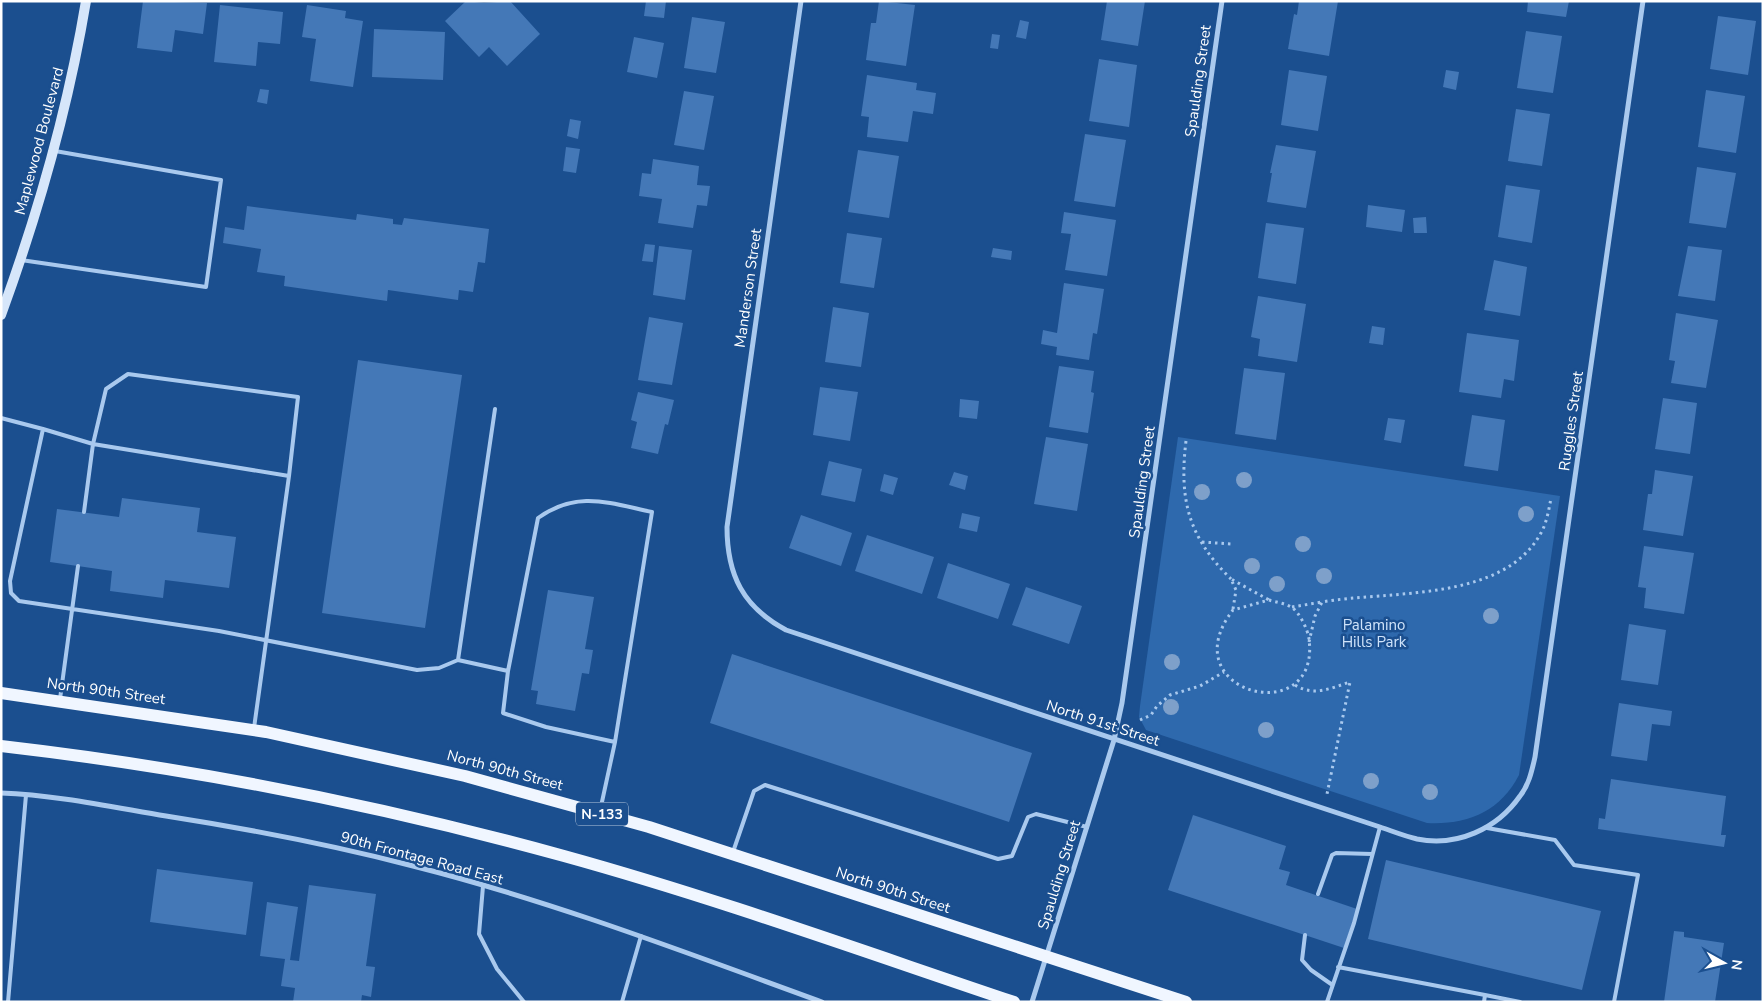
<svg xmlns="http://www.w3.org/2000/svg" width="1764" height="1003" font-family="'Nunito Sans',sans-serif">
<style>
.green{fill:#2e69ad}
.building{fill:#4478b7}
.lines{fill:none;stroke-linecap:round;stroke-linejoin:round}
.path{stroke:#a9c9ee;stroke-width:3;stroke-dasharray:2.5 4;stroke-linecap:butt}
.lane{stroke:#a9c9ee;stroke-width:4}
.street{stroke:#a9c9ee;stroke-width:5}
.secondary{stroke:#d6e6fa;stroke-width:10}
.primary{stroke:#f0f6ff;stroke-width:12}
.tree{fill:#7ea0ca}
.labels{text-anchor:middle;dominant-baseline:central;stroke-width:5;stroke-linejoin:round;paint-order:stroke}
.shield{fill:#1b4f8f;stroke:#bbcadd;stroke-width:1}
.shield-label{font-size:14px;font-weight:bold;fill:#fff}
.street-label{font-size:15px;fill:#fff;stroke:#1b4f8f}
.park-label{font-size:15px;fill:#cfe3fa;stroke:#1b4f8f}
</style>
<rect width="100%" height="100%" fill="#1b4f8f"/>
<path class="green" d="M1178 437 1560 496 1519 775C1500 812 1467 825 1427 823L1146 730 1139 717 1140 706Z"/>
<path class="building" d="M143 1 207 3 203 34 175 30 172 52 137 48Z
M466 1 484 3 510 1 540 34 507 66 489 47 479 57 445 21Z
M646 1H666L664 18 644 16Z
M879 1 915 5 906 66 866 60 871 23H876Z
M1107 1H1145L1138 46 1101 40Z
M1299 1H1338L1329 56 1288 49 1294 14 1297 15Z
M1528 1H1569L1566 17 1527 12Z
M220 5 283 12 280 44 258 42 256 66 214 62Z
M307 5 346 11 345 18 363 21 353 87 310 81 316 39 302 37Z
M1718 16 1756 21 1748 75 1710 69Z
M692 17 725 22 716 73 684 68Z
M1020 20 1029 22 1026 39 1016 37Z
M374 29 445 32 443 80 372 77Z
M1526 31 1562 36 1553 93 1517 88Z
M992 34 1000 35 998 49 990 48Z
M634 37 664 43 657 78 627 72Z
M1099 59 1137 65 1129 127 1089 121Z
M1289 70 1327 76 1318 131 1281 125Z
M1446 70 1459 72 1456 90 1443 87Z
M867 75 917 83 916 90 936 93 933 114 913 111 908 142 867 137 869 117 861 116Z
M260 89 269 90 267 104 257 102Z
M1706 90 1745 96 1736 153 1698 147Z
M684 91 714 96 704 150 674 145Z
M1516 109 1550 114 1542 166 1508 161Z
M570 119 581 121 578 139 567 136Z
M1085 134 1126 140 1115 207 1074 201Z
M1276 145 1316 151 1306 208 1267 202 1272 173H1270Z
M566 147 580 149 576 173 563 171Z
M858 150 899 156 889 218 848 212Z
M653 159 699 166 697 185 710 186 707 206 697 205 693 228 658 223 662 199 639 196 642 173 651 174Z
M1697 167 1736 173 1726 228 1689 223Z
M1506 185 1540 190 1532 243 1498 237Z
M1368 205 1405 210 1402 232 1366 227Z
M247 206 356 220 357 214 393 219V224L402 225 404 218 489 229 485 263 478 262 473 292 459 290 458 300 388 290 387 301 284 286 285 276 257 272 261 249 223 243 225 227 244 230Z
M1064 212 1116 220 1107 276 1065 270 1071 234 1061 233Z
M1426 217 1427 233H1414L1413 218Z
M1266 223 1304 228 1296 284 1258 278Z
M847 233 882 238 874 288 840 283Z
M645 244 655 245 653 262 642 261Z
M659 246 692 250 685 300 653 295Z
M1688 246 1722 250 1715 301 1678 296Z
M993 248 1012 251 1011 260 991 257Z
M1494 260 1527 267 1520 316 1484 310Z
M1064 283 1104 289 1097 334 1093 333 1089 360 1056 355 1057 347 1041 344 1043 330 1057 333Z
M1258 296 1306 304 1297 362 1258 356 1260 339 1251 337Z
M833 307 869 313 861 367 825 362Z
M1676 313 1718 320 1706 388 1671 383 1675 361 1669 360Z
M649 317 683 323 672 385 638 380Z
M1372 326 1385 328 1383 345 1369 343Z
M1467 333 1519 340 1514 381 1504 379 1501 398 1459 392Z
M358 360 462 375 425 628 322 613Z
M1059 366 1094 371 1091 392 1094 393 1088 433 1049 427Z
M1244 368 1285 373 1276 440 1235 434Z
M820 387 858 392 850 441 813 435Z
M638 392 674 400 668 425 665 424 658 454 631 448 637 422 631 420Z
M1663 398 1697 403 1690 454 1655 449Z
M960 399 979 401 977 419 959 417Z
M1472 415 1505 420 1498 471 1464 466Z
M1388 418 1405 420 1401 443 1384 440Z
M1046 437 1088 444 1077 511 1034 504Z
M829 461 862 469 855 502 821 495Z
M1655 470 1693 476 1683 536 1643 530 1648 494H1652Z
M954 472 968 476 965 490 949 485Z
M884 474 898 478 893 495 880 491Z
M122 498 200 508 197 532 236 537 229 588 165 580 163 598 110 591 112 571 50 562 57 509 119 517Z
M962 513 980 517 977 532 959 528Z
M801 515 852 533 841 566 789 548Z
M867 535 934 557 922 594 855 571Z
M1644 546 1694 553 1684 614 1644 608 1646 588 1638 587Z
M948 563 1010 584 998 619 937 598Z
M1026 587 1082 606 1069 644 1012 625Z
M548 590 594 597 585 649 593 650 589 674 582 673 575 711 536 704 538 691 531 690Z
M1629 624 1666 630 1658 685 1621 680Z
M732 654 1032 753 1009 822 710 723Z
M1619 703 1672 711 1670 726 1652 724 1647 761 1611 756Z
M1611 779 1726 796 1721 835H1726L1724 847 1598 829 1599 818 1605 819Z
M1193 815 1286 846 1279 869 1290 872 1286 885 1357 909 1344 948 1168 890Z
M1386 860 1601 911 1582 990 1368 939Z
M157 869 253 882 246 935 150 922Z
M309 885 376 894 366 966 375 967 371 997 362 995 361 1002H293L295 988 281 986 285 959 260 956 267 902 298 907 290 960 299 961Z
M1674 931 1684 932V937L1724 943 1715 1002H1664Z"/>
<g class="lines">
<path class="path" d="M1186 441C1179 499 1188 537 1231 579
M1202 542 1231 544
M1269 600C1275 602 1284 603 1291 607 1299 611 1308 630 1309 639 1321 731 1169 693 1233 610Z
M1292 607 1322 602
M1233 609 1236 590 1231 579 1269 600
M1309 642 1315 616 1322 602C1389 590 1505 603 1542 531 1547 521 1549 509 1551 498
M1295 685C1314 697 1331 688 1350 682L1327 794
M1140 720 1151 715 1157 706 1170 695 1200 686 1224 672"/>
<path class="lane" d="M21 260 206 287 221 180 55 151
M1 418 43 429 10 581 11 593 19 601 219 631 417 670 439 668 458 660 508 671 503 713 546 727 615 742 600 811
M43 429 93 444 289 476 254 728
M84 512 93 444 106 389 128 374 298 397 289 476
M458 660 495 409
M508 671 538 518C577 490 609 503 652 512L615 742
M60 699 78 566
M1487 828 1555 840 1574 865 1638 875 1614 1002
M733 852 754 791 765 785 998 859 1012 856 1028 817 1036 814 1087 827
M483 886 479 934 497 969 524 1002
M1318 894 1332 855 1336 853 1372 854
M1305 935 1302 960 1311 970 1331 984
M1338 967 1485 995
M8 1002 26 795
M622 1002 641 936
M1327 1002 1354 923 1380 827
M1484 1002 1485 995 1520 1002"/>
<path class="street" d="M801 1 727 527C727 575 743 607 786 630L1380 827C1392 831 1404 836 1417 839 1457 847 1497 829 1520 796 1529 785 1532 770 1535 757L1643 1
M1 793C56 795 112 807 166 816 249 829 332 845 413 866 552 901 687 953 822 1002
M1032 1002 1114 740 1122 703 1222 1"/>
<path class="secondary" d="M1 315C39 211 68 109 86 1"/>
<path class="primary" d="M1 693 266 732 465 776 649 827 1186 1002
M1 746C192 768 379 805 564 856 716 898 865 952 1014 1002"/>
</g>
<g class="tree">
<circle cx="1244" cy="480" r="8"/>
<circle cx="1202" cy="492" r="8"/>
<circle cx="1526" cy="514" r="8"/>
<circle cx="1303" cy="544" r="8"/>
<circle cx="1252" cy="566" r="8"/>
<circle cx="1324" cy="576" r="8"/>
<circle cx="1277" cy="584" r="8"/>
<circle cx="1491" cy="616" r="8"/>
<circle cx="1172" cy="662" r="8"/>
<circle cx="1171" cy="707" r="8"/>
<circle cx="1266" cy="730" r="8"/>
<circle cx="1371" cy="781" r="8"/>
<circle cx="1430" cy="792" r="8"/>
</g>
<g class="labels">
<rect class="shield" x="576" y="802.5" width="52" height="23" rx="4"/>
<g class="shield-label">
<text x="602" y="814">N-133</text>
</g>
<g class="street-label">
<text transform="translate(1198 81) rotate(-82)">Spaulding Street</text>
<text transform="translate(39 141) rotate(-75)">Maplewood Boulevard</text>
<text transform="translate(748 288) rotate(-82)">Manderson Street</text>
<text transform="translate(1571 421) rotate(-82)">Ruggles Street</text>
<text transform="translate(1142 482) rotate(-82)">Spaulding Street</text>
<text transform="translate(106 691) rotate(8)">North 90th Street</text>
<text transform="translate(1103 723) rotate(18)">North 91st Street</text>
<text transform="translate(505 770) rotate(15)">North 90th Street</text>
<text transform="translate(422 858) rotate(15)">90th Frontage Road East</text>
<text transform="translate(1059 875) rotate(-73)">Spaulding Street</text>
<text transform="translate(893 890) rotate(18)">North 90th Street</text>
</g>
<g class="park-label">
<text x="1374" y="625">Palamino<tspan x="1374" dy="17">Hills Park</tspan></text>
</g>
</g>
<rect width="1764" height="1003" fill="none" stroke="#ffffff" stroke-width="5"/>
<g transform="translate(1724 963) rotate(98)" stroke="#1b4f8f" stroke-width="4" paint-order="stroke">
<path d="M0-4L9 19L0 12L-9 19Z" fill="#ffffff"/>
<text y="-8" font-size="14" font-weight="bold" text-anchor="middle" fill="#ffffff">N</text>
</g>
</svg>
